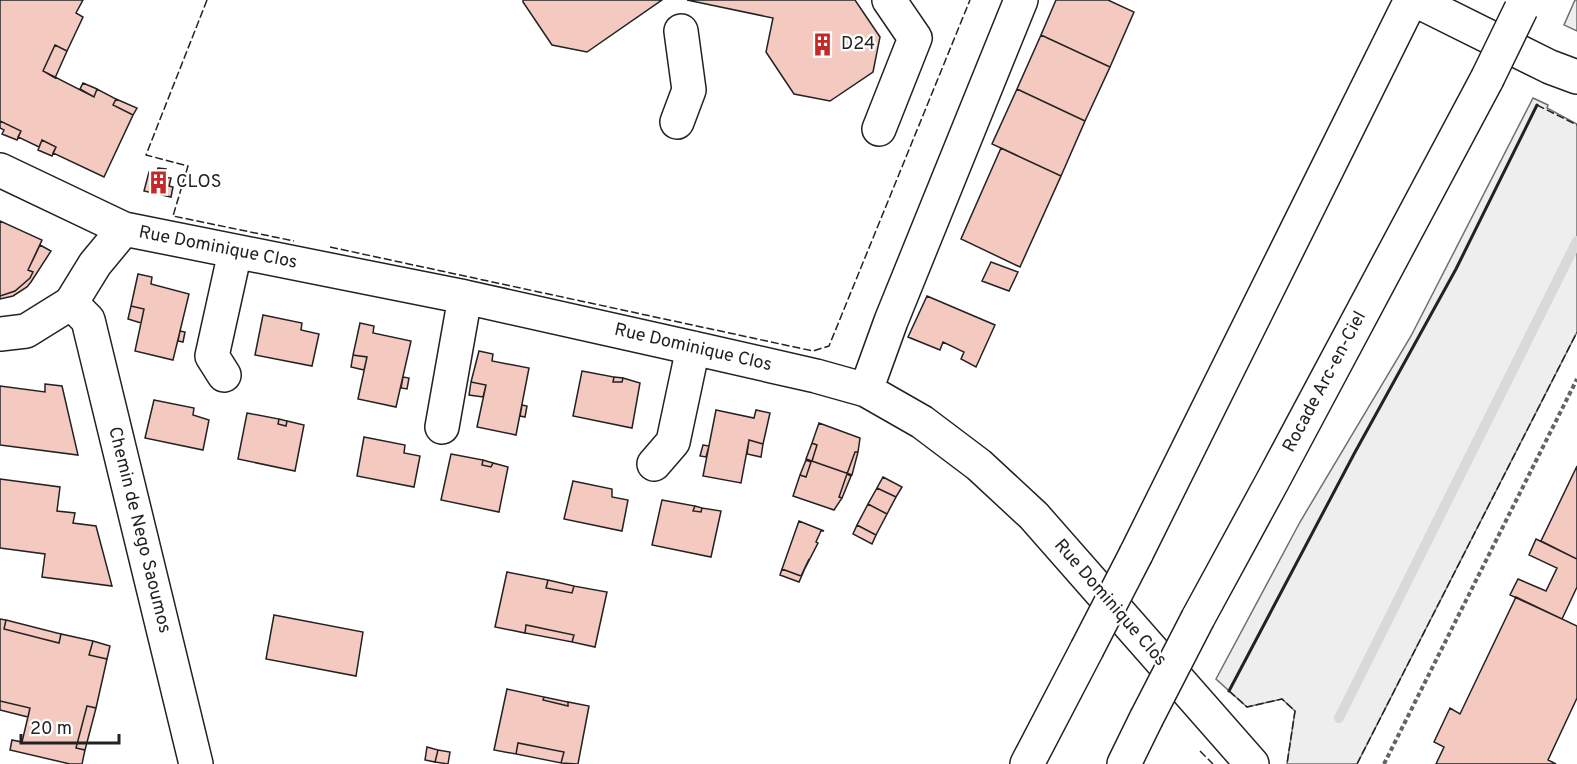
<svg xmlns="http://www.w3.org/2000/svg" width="1577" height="764" font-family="Overpass,sans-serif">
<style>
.green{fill:#eee;stroke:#6f6f6f;stroke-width:1.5}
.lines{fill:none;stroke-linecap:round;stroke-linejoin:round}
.stream{stroke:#d9d9d9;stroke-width:10}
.building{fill:#f3c9c0;stroke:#222;stroke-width:1.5}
.minor-casing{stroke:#222;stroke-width:36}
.highway-casing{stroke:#222;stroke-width:36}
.path{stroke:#646464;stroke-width:4;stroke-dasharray:4.5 3;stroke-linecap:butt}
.minor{stroke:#fff;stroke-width:33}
.highway{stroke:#fff;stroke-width:33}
.highway-bridge-casing{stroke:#222;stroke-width:36;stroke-linecap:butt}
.highway-bridge{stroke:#fff;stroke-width:33}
.fence{stroke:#222;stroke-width:1.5;stroke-dasharray:8 3;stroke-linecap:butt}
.wall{stroke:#222;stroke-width:3}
.labels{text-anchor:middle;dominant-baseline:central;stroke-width:4.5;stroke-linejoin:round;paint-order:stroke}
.poi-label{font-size:18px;fill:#222;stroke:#fff;text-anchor:start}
.street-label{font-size:18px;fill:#222;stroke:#fff}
</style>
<rect width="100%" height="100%" fill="#fff"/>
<path class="green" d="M1575 0H1577V31L1564 25Z
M1533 98 1548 105 1547 108 1577 124V332L1357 764H1287L1295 711 1282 699 1247 707 1216 679 1300 522 1411 336Z"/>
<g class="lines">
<path class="stream" d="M1339 718 1577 241"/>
</g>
<path class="building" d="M0 0H83L76 13 83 17 67 51 55 45 43 71 94 97 97 89 116 99 113 105 133 115 104 177 53 153 56 147 42 140 39 147 18 137 21 131 0 121Z
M523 0H662L587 52 552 45 523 2Z
M687 0H855L880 37 873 72 830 101 794 94 766 52 773 18Z
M1056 0H1108L1134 12 1110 67 1041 35Z
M1041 35 1110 67 1085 121 1017 89Z
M55 45 67 51 55 78 43 71Z
M83 83 97 89 94 97 80 89Z
M1017 89 1085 121 1061 176 992 144Z
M116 99 137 108 133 115 113 105Z
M0 121 21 131 17 140 2 134 4 130 0 128Z
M42 140 56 147 52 156 38 150Z
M1001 148 1061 176 1020 267 961 239Z
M158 168 166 169 164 177 171 178 169 186 173 187 171 197 144 191 149 172 156 174Z
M0 221 42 240 28 270 33 272 30 278 15 291 0 296Z
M40 245 51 251 31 282 27 287 13 296 0 299V296L15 291 30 278 33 272 28 270Z
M991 262 1018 272 1009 291 982 281Z
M138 274 152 277 151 284 189 294 173 360 135 351 144 309 131 306Z
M927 296 995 325 976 367 961 359 964 352 943 342 940 350 908 337Z
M131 306 144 309 141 323 128 319Z
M263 315 302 323 301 330 319 334 312 366 255 355Z
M360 323 374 326 373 333 411 341 396 407 358 399 367 357 353 355Z
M180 331 185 332 183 342 178 341Z
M479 351 493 354 492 361 529 368 516 435 477 427 486 385 471 382Z
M353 355 367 357 364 370 351 367Z
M582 371 614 377 613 382H622L623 378 640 383 632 428 573 416Z
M403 377 409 378 407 389 401 388Z
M614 377 623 378 622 382H613Z
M471 382 486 385 483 397 469 395Z
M45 384 62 386 78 455 0 445V386L45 392Z
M154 400 194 408 193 415 209 420 203 450 145 438Z
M522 405 527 406 525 417 520 416Z
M716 410 754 418 756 410 770 413 763 444 749 440 741 483 703 476Z
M247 413 279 419 278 424 286 426 287 421 304 425 295 471 238 459Z
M279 419 287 421 286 426 278 424Z
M819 423 860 438 858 452H855L847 474 852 475 806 459 812 461 817 445 812 443Z
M364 437 405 445 404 453 420 456 414 487 357 476Z
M749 440 763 444 761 457 747 454Z
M812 443 817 445 812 461 806 459Z
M703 445 709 446 706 457 700 456Z
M855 452H858L852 475 847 474Z
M451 454 483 460 482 465 491 467 493 463 508 467 499 512 441 500Z
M806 459 852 475 847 474 839 497 842 498 834 510 793 496 800 475 806 477 811 462Z
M483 460 493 463 491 467 482 465Z
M806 460 811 462 806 477 800 475Z
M1577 466V559L1541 541Z
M847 474 851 476 842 498 839 497Z
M883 477 902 487 896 497 877 488Z
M0 479 60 487 57 511 75 513 73 523 96 526 112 586 42 577 45 554 0 548Z
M573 481 612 489V497L628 500 622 531 564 519Z
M877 488 896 497 887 514 868 504Z
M662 500 695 506 693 511 701 512 702 508 721 511 711 557 652 545Z
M868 504 887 514 876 535 857 525Z
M695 506 702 508 701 512 693 511Z
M799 521 824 531H821L816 542 818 543 801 576 782 569Z
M857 525 876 535 872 544 853 534Z
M1536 539 1577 559V587L1562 619 1510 595 1518 579 1546 591 1557 568 1529 555Z
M809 559 799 582 780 575 782 569 801 576Z
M507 572 548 580 546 588 572 593 574 586 607 592 595 647 572 642 574 635 526 625 525 633 495 627Z
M548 580 574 586 572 593 546 588Z
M1516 597 1577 626V698L1548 760 1556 764H1436L1444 747 1434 742 1450 708 1460 714Z
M274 615 363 632 356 676 266 659Z
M0 619 6 620 4 629 59 643 61 634 93 641 89 655 107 659 96 708 87 706 76 748 85 750 82 764H70L10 750 12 740 22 742 30 708 0 701Z
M6 620 61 634 59 643 4 629Z
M526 625 574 635 572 642 525 633Z
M93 641 110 646 107 659 89 655Z
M507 689 544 697 543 700 568 706V702L589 706 578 764 561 763 564 752 518 743 516 754 494 750Z
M544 697 568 702V706L543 700Z
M0 701 30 708 28 717 0 710Z
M87 706 96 708 85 750 76 748Z
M518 743 564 752 561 763 516 754Z
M427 747 438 750 435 762 425 760Z
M438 750 450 752 448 764 435 762Z"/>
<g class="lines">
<defs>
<path id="minor" d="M1415 0 1550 67 1577 77
M677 122 689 90 681 31
M879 129 915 38 889 0
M0 170 124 229 465 297 693 348 816 376 866 390 922 422 979 465 1034 516 1252 764
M71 303 88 320 196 764
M0 334 26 331 71 303 95 264 124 229
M224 375 212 356 235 252
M866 390 891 321 1021 0
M442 427 465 297
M654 464 673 442 693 348"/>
<path id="highway" d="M1136 554 1411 0
M1198 618 1272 482 1487 79
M1027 764 1087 649
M1124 764 1146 719"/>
</defs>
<use href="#minor" class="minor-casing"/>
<use href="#highway" class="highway-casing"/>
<path class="path" d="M1384 764 1577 379"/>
<use href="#minor" class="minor"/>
<use href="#highway" class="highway"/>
<defs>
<path id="highway-bridge" d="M1487 79 1521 9
M1087 649 1136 554
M1146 719 1198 618"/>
</defs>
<use href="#highway-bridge" class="highway-bridge-casing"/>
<use href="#highway-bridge" class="highway-bridge"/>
<path class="fence" d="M207 0 146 155 188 166 173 216 294 241
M1537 105 1577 125
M330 247 813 351 829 346 970 0
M1229 691 1247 707 1282 699 1295 711 1287 764
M1200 751 1213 764
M1357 764 1577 332"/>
<path class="wall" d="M1229 691 1354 454 1456 269 1537 105"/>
</g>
<defs>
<symbol id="building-bare" viewBox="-9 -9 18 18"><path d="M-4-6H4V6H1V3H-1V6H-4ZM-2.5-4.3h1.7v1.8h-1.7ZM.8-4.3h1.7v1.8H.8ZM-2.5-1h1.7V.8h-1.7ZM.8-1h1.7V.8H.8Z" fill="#c62828" stroke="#fff" stroke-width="2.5" paint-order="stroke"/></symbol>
</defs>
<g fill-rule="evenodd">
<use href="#building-bare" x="806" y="28" width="33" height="33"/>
<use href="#building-bare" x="142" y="166" width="33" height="33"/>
</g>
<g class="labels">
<g class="poi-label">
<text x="841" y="44">D24</text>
<text x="176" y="182">CLOS</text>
</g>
<g class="street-label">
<text transform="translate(218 248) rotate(11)">Rue Dominique Clos</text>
<text transform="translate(693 348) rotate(13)">Rue Dominique Clos</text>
<text transform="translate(1325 382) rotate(-62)">Rocade Arc-en-Ciel</text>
<text transform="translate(139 530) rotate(76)">Chemin de Nego Saoumos</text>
<text transform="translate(1110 603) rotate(49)">Rue Dominique Clos</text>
</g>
</g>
<path d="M21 734v9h98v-9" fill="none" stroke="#222222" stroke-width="3"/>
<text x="30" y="734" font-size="18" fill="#222222" stroke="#ffffff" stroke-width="4.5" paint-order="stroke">20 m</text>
</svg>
